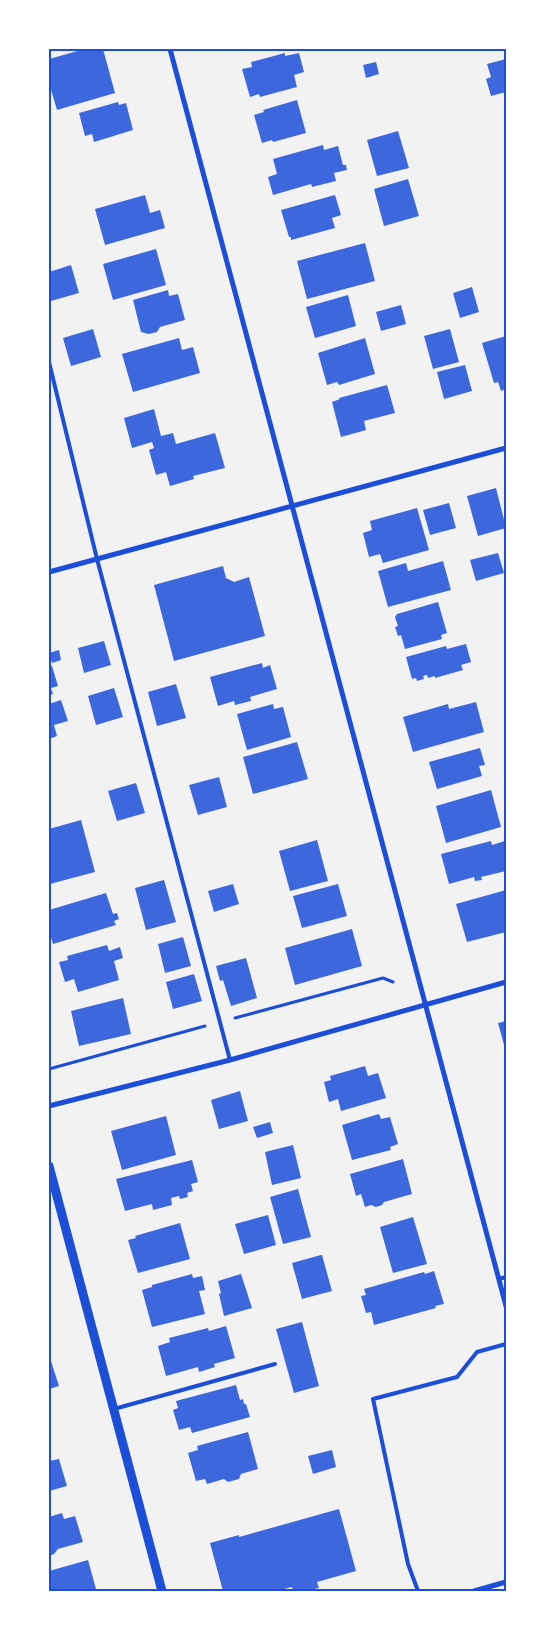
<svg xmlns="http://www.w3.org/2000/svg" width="555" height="1640" font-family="Rubik,sans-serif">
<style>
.building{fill:#3d67dc}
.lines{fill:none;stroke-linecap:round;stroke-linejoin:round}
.path{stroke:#1d4ed8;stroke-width:3}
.service{stroke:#1d4ed8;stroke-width:4}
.minor{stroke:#1d4ed8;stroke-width:5}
.tertiary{stroke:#1d4ed8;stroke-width:9}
.neatline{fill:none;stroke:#1d4ed8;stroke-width:2}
</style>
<rect width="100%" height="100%" fill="#f2f2f2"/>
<path class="building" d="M85 49H103L115 93 57 110 49 83V59Z
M285 53V56L299 53 304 72 294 75 297 87 260 97 259 94 250 97 242 69 252 67 251 62Z
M506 59V92L491 96 486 79 491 77 487 64Z
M376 62 379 74 366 78 363 65Z
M297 100 306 133 273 142 272 140 262 143 254 115 264 112 263 110Z
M118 102 119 105 126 103 133 130 94 142 92 134 85 136 79 113Z
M398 131 409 168 377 176 367 140Z
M323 145 324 150 338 146 343 165H346L347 170 334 173 336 181 312 187 311 184 273 195 268 177 277 174 273 159Z
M408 179 419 216 384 226 374 189Z
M145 195 150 213 160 210 165 228 105 245 95 209Z
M335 195 341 215 332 218 335 228 291 240V237H289L281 210Z
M365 243 375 281 307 299 297 261Z
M156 249 166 285 113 300 103 264Z
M71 265 79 293 51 301 49 293V272Z
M472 287 479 312 460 318 453 293Z
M168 290 169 296 178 294 185 320 160 327 157 332 149 334 141 332 133 300Z
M348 295 356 326 315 338 306 307Z
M401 305 406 324 381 331 376 312Z
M93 329 101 357 71 366 63 338Z
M450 329 459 362 433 369 424 336Z
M506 336V389L501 391 498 382 494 383 482 343Z
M179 338 182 350 193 347 200 373 133 392 122 354Z
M365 338 375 374 339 385 337 382 327 385 318 353Z
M465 365 472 391 444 399 437 372Z
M387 385 395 413 364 421 366 430 341 437 332 402 340 399 339 398Z
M154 409 161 436 173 433 176 444 215 433 225 468 193 476 194 479 170 486 166 472 156 475 149 450 154 448 152 442 132 448 124 418Z
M496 488 506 528 478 536 467 496Z
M449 503 456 528 430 535 423 510Z
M417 508 429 550 383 563 380 554 369 557 363 533 372 530 370 521Z
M498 553 504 573 476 581 470 560Z
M443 561 451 590 388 607 378 571 406 563 408 571Z
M223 566 226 578 234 582 249 577 265 636 174 661 154 585Z
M438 602 447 633 441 635 442 639 405 649 401 635 398 636 395 627 398 626 395 617 397 614Z
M104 641 111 665 84 673 78 648Z
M466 644 471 662 461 665 463 670 435 678V676L428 678 427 675 423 676 424 679 417 681 416 678 412 679 406 657 446 646 447 649Z
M59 650 61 660 52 663 49 653Z
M262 663 263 668 270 665 277 689 250 697 251 701 235 705 234 701 218 706 210 677Z
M49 666H52L58 686 51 688 53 694 49 695Z
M176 684 186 718 157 726 148 692Z
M114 688 123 717 96 725 88 696Z
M61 700 68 721 54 725 57 736 49 739V704Z
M476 702 484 732 413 752 403 717 448 704 449 709Z
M273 704 274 709 283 707 291 737 247 750 237 714Z
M297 742 308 779 253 794 243 757Z
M480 748 485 765 479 766 482 776 437 789 429 762Z
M219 777 227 807 198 815 189 785Z
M136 783 145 813 117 821 108 791Z
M491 790 501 827 446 843 436 806Z
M81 820 95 872 50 884 49 829Z
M317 840 328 881 290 891 279 851Z
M491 841 492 845 505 841 506 871 481 877 482 880 475 881 474 877 449 884 441 854Z
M164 880 176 922 146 930 135 888Z
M233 884 239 904 214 912 208 891Z
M338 884 347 916 302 928 293 896Z
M506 890V932L467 942 456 904Z
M106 893 113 914 117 913 119 919 114 921 116 925 53 944 49 931V910Z
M352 929 362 966 295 985 285 948Z
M183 937 191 966 165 973 158 944Z
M107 945 109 951 120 947 123 958 114 961 119 980 78 992 74 979 65 982 59 962 68 960 67 956Z
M246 958 257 998 231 1006 223 980 220 981 216 966Z
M194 974 202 1001 173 1009 166 982Z
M123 998 131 1034 79 1046 71 1011Z
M506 1021V1052L498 1023Z
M365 1066 368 1076 378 1073 386 1098 341 1111 338 1099 329 1102 324 1082 331 1080 330 1076Z
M240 1091 248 1121 219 1129 211 1100Z
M379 1114 381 1119 390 1117 398 1144 390 1147 391 1150 352 1160 342 1125Z
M166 1116 176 1155 122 1170 111 1131Z
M270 1122 273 1133 257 1138 253 1127Z
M293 1145 301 1178 272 1185 265 1152Z
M403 1159 412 1194 384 1202 382 1205 376 1207 371 1205 365 1207 361 1194 356 1196 350 1174Z
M192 1160 198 1182 191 1184 193 1191 187 1193 188 1197 180 1199 179 1196 171 1198 172 1205 153 1210 152 1204 125 1211 116 1179Z
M298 1189 311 1237 283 1244 270 1197Z
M268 1215 276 1245 244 1254 235 1224Z
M413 1217 427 1264 393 1273 380 1227Z
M180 1223 190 1259 138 1273 128 1240 136 1238 135 1236Z
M321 1255H322L332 1291 302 1299 292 1263Z
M434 1271 444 1304 435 1306 436 1308 374 1325 371 1312 366 1313 361 1296 366 1295 364 1289 424 1272 425 1274Z
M192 1274 193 1278 202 1276 205 1290 199 1291 205 1314 152 1327 142 1290 152 1287V1285Z
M241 1274 252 1308 224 1316 219 1294 221 1293 218 1281Z
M302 1322 319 1386 294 1393 276 1329Z
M226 1326 235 1358 214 1364 215 1367 199 1372 198 1367 166 1376 158 1346 170 1342 169 1338 208 1328 209 1331Z
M49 1355 59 1386 49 1389Z
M236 1385 240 1400 243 1399 244 1404H246L250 1417 192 1433 190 1427 179 1430 173 1410 178 1408 176 1401Z
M248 1432 258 1469 241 1474 239 1479 228 1482 224 1479 207 1484 205 1479 196 1481 188 1453 198 1450 197 1446Z
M332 1450 336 1467 313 1474 308 1456Z
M59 1459 67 1486 49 1491V1461Z
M339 1509 356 1571 317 1582 319 1588 305 1591H293L292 1587 276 1591H223L210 1543 239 1535V1537Z
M62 1513 64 1519 75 1516 83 1542 58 1549 54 1554 49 1556V1517Z
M88 1560 96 1589 89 1591H49V1571Z"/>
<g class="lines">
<path class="path" d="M235 1018 383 978 393 982
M49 1069 205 1026"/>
<path class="service" d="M49 362 97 559 230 1060
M499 1279 506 1277
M114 1409 275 1364
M418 1591 408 1564 373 1399 457 1377 477 1352 506 1344"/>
<path class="minor" d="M170 49 506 1306
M49 572 506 448
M49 1106 230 1060 506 982
M474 1591 506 1582"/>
<path class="tertiary" d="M49 1166 162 1591"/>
</g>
<rect width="555" height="1640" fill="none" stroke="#ffffff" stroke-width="100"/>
<rect x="50" y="50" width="455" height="1540" class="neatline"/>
</svg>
